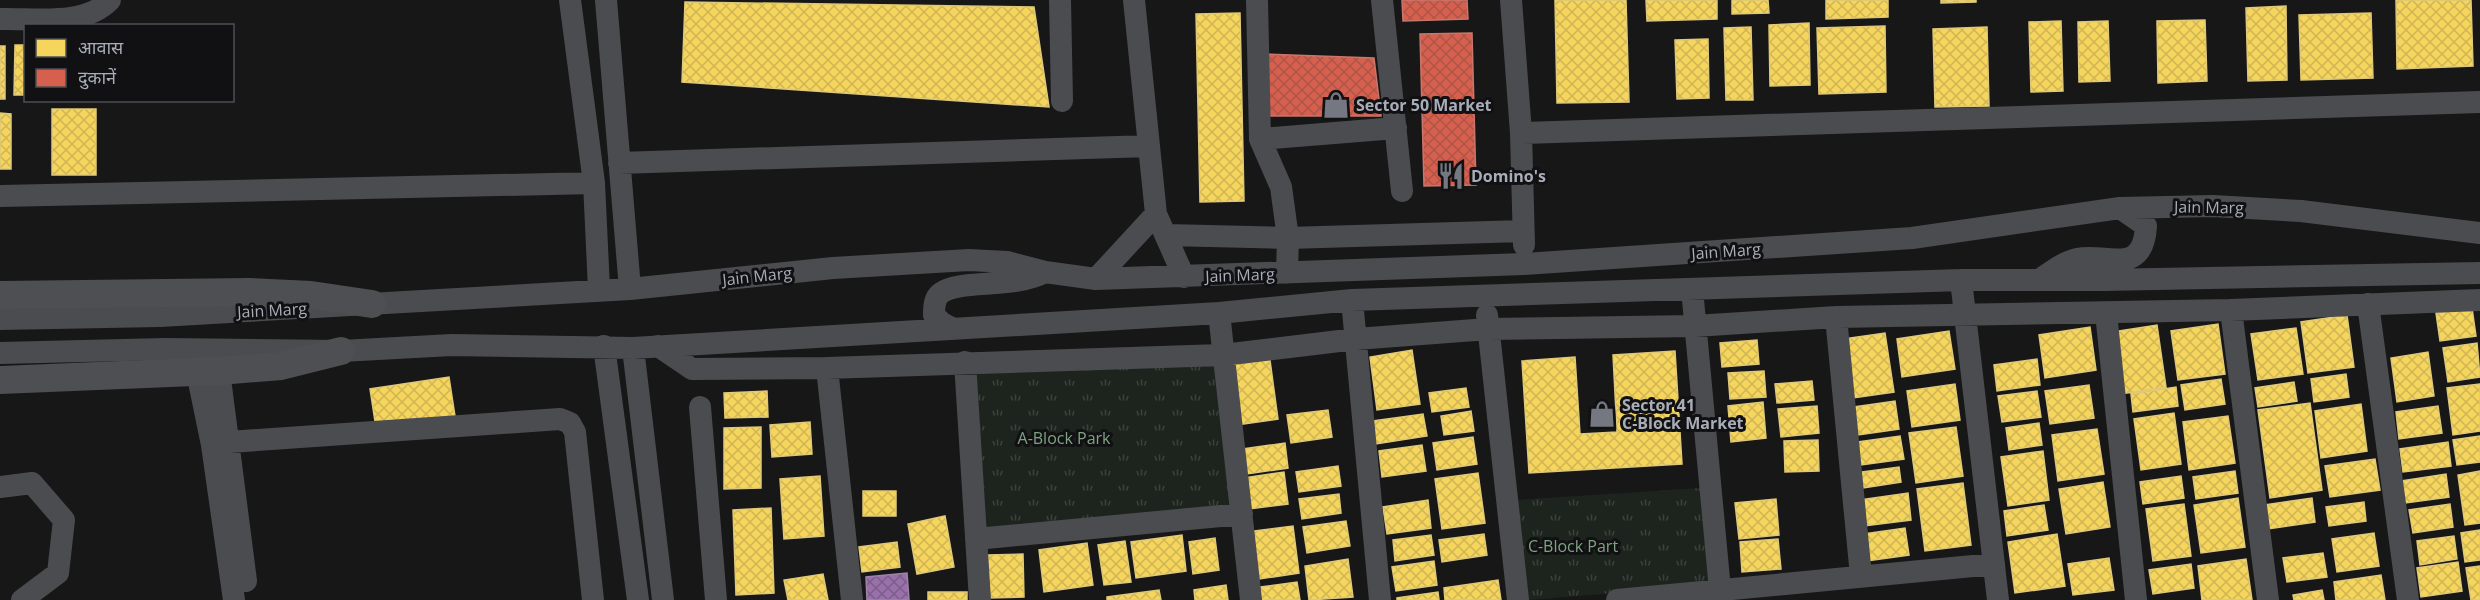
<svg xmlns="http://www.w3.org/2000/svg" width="2480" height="600" font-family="'Open Sans','Noto Sans Devanagari',sans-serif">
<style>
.grass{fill:url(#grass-tufts)}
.homes{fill:url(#homes-cross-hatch);stroke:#dfc978;stroke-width:1.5}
.shops{fill:url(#shops-cross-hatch);stroke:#c8776d;stroke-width:1.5}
.offices{fill:url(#offices-cross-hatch);stroke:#9e82af;stroke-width:1.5}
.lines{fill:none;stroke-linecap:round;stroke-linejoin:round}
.minor{stroke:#4b4c50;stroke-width:22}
.major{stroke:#4d4f52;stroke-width:28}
.labels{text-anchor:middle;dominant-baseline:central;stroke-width:6;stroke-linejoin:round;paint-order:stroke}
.poi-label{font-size:16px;font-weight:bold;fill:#a8adb8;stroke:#111113;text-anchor:start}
.street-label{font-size:16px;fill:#a8adb8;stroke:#111113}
.park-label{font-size:16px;fill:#7fa381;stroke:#111113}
</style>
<defs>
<pattern id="grass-tufts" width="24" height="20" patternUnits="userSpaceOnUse" patternTransform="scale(1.5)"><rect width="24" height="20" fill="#1d241e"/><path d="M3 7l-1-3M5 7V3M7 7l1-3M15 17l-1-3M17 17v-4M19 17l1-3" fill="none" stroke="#3b413d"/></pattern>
<pattern id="homes-cross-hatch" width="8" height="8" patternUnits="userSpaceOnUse" patternTransform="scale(1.5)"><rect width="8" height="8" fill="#f6d55c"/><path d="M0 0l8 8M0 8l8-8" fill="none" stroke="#cfb555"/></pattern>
<pattern id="shops-cross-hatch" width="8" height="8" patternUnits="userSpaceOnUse" patternTransform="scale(1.5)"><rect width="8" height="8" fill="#d6604d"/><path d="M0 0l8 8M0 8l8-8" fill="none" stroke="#ad5548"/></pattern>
<pattern id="offices-cross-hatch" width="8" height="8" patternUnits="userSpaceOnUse" patternTransform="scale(1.5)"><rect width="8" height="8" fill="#9970ab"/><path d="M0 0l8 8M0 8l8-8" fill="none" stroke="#7a5e88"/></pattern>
</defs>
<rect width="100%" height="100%" fill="#171717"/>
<path class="grass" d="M1214 344 1236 511 983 533 969 353Z
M1701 488 1715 585 1527 600 1517 500Z"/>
<path class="homes" d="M1555 0H1626L1629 102 1557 103Z
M1646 0H1717V19L1647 21Z
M1732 0H1768L1769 13 1732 14Z
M1826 0H1888V17L1826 19Z
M1941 0H1976V2L1941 3Z
M2396 0H2471L2473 66 2397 69Z
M685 2 1034 7 1049 107 682 82Z
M2286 6 2287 80 2248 81 2246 8Z
M1240 13 1244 201 1200 202 1196 14Z
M2371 13 2373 78 2301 80 2299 15Z
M2205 20 2207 81 2158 83 2157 21Z
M2061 21 2063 91 2031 92 2029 22Z
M2108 21 2110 81 2079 82 2078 22Z
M1809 23 1810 85 1770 86 1769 25Z
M1885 26 1886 92 1819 94 1817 28Z
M1751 27 1753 100H1726L1724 28Z
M1987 27 1989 106 1935 107 1933 29Z
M1708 39 1709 98 1677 99 1675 40Z
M15 45H26V95H14Z
M0 46H5V99H0Z
M52 109H96V175H52Z
M0 113 11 114V169H0Z
M2472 308 2476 336 2440 341 2436 313Z
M2347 315 2354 367 2308 373 2301 322Z
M2218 324 2225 374 2178 380 2171 331Z
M2157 325 2166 387 2121 394 2113 332Z
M2090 327 2096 370 2045 378 2039 335Z
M2296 328 2303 374 2258 380 2251 334Z
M1949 331 1955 369 1902 377 1897 339Z
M1885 333 1894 392 1853 398 1844 339Z
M1757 340 1759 364 1722 367 1720 343Z
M2477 343 2480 377 2448 382 2443 348Z
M1412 350 1420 404 1377 410 1370 357Z
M1675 351 1682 464 1529 473 1522 361 1575 357 1580 434 1617 432 1613 355Z
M2428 352 2434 396 2397 402 2391 358Z
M1269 353 1278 419 1237 425 1227 359Z
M2037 359 2040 385 1997 391 1994 365Z
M1764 371 1766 397 1730 399 1728 373Z
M2346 374 2349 397 2314 402 2311 379Z
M449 377 455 416 376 428 370 389Z
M2221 379 2225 404 2185 410 2181 385Z
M1812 381 1814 400 1777 403 1775 384Z
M2294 382 2297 401 2258 407 2255 388Z
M1955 384 1960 420 1912 427 1907 391Z
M2480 384V431L2453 435 2447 388Z
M2089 385 2094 418 2050 424 2045 391Z
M2176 387 2178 406 2133 412 2131 394Z
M1466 388 1469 407 1432 412 1429 393Z
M767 391 768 417 725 418 724 393Z
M2037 391 2041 417 2002 422 1998 396Z
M1895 401 1899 429 1858 435 1854 407Z
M1763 402 1766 438 1731 442 1728 406Z
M2310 403 2322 490 2270 498 2258 410Z
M2361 404 2367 451 2321 458 2315 411Z
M1817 406 1819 433 1781 437 1778 409Z
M2438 406 2442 433 2399 439 2396 412Z
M1328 410 1332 437 1291 443 1287 415Z
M1471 411 1474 431 1444 435 1441 416Z
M2174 413 2181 464 2141 470 2134 419Z
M1423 414 1427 436 1376 444 1373 421Z
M2228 416 2235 463 2189 470 2183 422Z
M810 422 812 454 772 457 770 425Z
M2039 423 2042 445 2009 450 2006 428Z
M761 427V488L724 489V428Z
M1956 427 1963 476 1916 483 1909 433Z
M2097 429 2104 474 2058 481 2052 435Z
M1900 436 1904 459 1861 465 1858 442Z
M2480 436V462L2457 465 2453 440Z
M1473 437 1477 464 1437 470 1433 443Z
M1818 440 1819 471 1785 472 1784 441Z
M2448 442 2451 466 2403 472 2400 449Z
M1285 443 1288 468 1240 475 1236 450Z
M1422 445 1426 471 1382 477 1379 451Z
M2043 451 2049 500 2008 506 2001 457Z
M2375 459 2380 490 2330 497 2325 466Z
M1338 466 1341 486 1299 492 1296 472Z
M1899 467 1901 482 1857 489 1855 473Z
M2235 471 2238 493 2196 499 2193 477Z
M2480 471V523L2465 525 2458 475Z
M1284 472 1288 504 1249 509 1244 478Z
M1478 473 1485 523 1442 529 1435 479Z
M2446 474 2449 497 2398 504 2395 482Z
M820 476 824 536 784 539 780 479Z
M2181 476 2184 498 2143 504 2140 482Z
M2103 482 2110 527 2066 534 2059 489Z
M1963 483 1971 545 1925 551 1917 489Z
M863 491H896V516H863Z
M1908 493 1911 520 1864 526 1860 500Z
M1339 494 1341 513 1302 519 1299 499Z
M2238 498 2245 547 2201 553 2194 505Z
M2312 498 2315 522 2268 529 2265 505Z
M1776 499 1779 535 1739 539 1735 503Z
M1428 500 1431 528 1387 534 1383 507Z
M2364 502 2366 521 2329 526 2326 507Z
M2184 504 2191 556 2153 561 2146 509Z
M2450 504 2453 527 2413 533 2409 510Z
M2044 505 2048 530 2007 536 2004 511Z
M771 508 774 593 736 595 733 510Z
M945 516 954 567 917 574 908 524Z
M1346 521 1350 546 1307 553 1303 527Z
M1293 526 1299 573 1253 580 1247 532Z
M1905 528 1909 555 1867 561 1864 534Z
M2480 530V560L2465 562 2461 533Z
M2374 533 2379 566 2337 572 2332 539Z
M1484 534 1487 555 1442 562 1439 540Z
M2057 534 2065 586 2015 593 2008 542Z
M1182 535 1186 571 1136 578 1131 542Z
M1431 535 1434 555 1395 561 1393 540Z
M2454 536 2457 559 2420 565 2417 541Z
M1215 538 1219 570 1193 574 1189 542Z
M1778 539 1781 569 1742 572 1740 542Z
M1125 541 1131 582 1104 585 1098 545Z
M897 542 900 567 862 572 859 547Z
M1087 543 1093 585 1044 592 1039 550Z
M2323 553 2327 577 2287 582 2283 558Z
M1023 554 1024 597 989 598 988 555Z
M2109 558 2114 590 2073 595 2068 564Z
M1348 559 1353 597 1309 600 1305 566Z
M2246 559 2252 600H2202L2198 566Z
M1434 561 1437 585 1396 591 1392 567Z
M2458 562 2462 591 2421 597 2417 568Z
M2191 564 2194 588 2153 594 2149 570Z
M2480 566V600H2471L2466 568Z
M823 574 828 600H788L784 580Z
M2381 575 2385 600H2336L2334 582Z
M1498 580 1501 600H1445L1444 588Z
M1297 582 1300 600H1255L1253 588Z
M1226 585 1228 600H1195L1194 590Z
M1159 590 1161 600H1107V597Z
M2322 590 2324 600H2294L2293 595Z
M928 592H967V600H928Z
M1438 592 1439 600H1397V598Z"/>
<path class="shops" d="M1402 0H1467L1468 19 1403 21Z
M1472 33 1476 185 1424 186 1420 34Z
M1262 54 1374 58 1381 116H1263Z"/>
<path class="offices" d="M907 573 909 600H867L866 577Z"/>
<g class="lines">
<path class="minor" d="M570 0 594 183 599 289
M606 0 630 289
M1060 0 1062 101
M1134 0 1156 214 1184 277
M1257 0 1260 139
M1382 0 1402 191
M1511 0 1521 133 1524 245
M0 19C36 18 84 27 110 0
M1521 133 2480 102
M619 163 1149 146
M0 196 594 183
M1166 235 1288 238 1523 231
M1287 273 1288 238 1281 187 1260 139 1396 128
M1096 279 1156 214
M1961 280 1998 600
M2039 280C2051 272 2063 262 2077 259 2108 253 2143 277 2146 226L2120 208
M1692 289 1720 590
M1352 300 1380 600
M2368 304 2408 600
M2231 310 2268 600
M1219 313 1251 600
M2106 313 2136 600
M1487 315 1518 600
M1836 317 1861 576
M0 319 160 316 630 289 833 268 969 260 1007 262 1045 272 1096 279 1524 264 1912 238 2120 208 2213 206 2301 211 2480 233
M953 329 942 323 934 315C934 307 934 298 941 293 959 279 1015 289 1045 272
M604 346 638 600
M658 346 692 369 827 368 1223 355 1356 339 1488 329 1695 326 1836 317 2231 310 2480 300
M633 348 663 600
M0 353 165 349 341 351 452 345 633 348 1219 313 1352 300 1961 280H2103L2480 273
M965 362 980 600
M827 368 852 600
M219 371 246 581
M197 372 212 445 234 600
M700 407 716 600
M229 442 560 419 570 423 575 432 593 600
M0 487 32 483 64 520 58 573 22 600
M976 539 1242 514
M1617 600 1994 564"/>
<path class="major" d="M0 295 249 292 311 295 372 304
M0 380 219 371 281 366 341 351"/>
</g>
<defs>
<symbol id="shop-bare" viewBox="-9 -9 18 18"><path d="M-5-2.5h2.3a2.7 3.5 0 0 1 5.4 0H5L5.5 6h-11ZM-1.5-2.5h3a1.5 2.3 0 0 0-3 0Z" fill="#757880" stroke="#111113" stroke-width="2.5" paint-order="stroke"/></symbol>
<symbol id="restaurant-bare" viewBox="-9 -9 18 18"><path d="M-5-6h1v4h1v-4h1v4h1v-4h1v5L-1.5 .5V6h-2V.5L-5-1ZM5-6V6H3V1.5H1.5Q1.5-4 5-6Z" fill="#757880" stroke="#111113" stroke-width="2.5" paint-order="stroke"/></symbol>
</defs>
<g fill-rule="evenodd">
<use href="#shop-bare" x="1317" y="86" width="38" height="38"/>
<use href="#restaurant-bare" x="1432" y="157" width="38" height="38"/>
<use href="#shop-bare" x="1583" y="395" width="38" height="38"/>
</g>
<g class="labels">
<g class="poi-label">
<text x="1356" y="105">Sector 50 Market</text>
<text x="1471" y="176">Domino's</text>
<text x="1622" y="405">Sector 41<tspan x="1622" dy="18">C-Block Market</tspan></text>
</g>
<g class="street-label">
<text transform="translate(2209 207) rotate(1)">Jain Marg</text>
<text transform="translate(1726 251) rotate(-4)">Jain Marg</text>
<text transform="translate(1240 275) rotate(-2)">Jain Marg</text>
<text transform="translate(757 276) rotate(-6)">Jain Marg</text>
<text transform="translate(272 310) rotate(-3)">Jain Marg</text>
</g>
<g class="park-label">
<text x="1064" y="438">A-Block Park</text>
<text x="1573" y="546">C-Block Part</text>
</g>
</g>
<rect x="24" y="24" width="210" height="78" fill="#111113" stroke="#4d4f55" stroke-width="1.5"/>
<rect x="36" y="39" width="30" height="18" fill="#f6d55c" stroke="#4d4f55" stroke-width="1.5"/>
<text x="78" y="54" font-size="18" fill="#a8adb8">आवास</text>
<rect x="36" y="69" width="30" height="18" fill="#d6604d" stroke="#4d4f55" stroke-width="1.5"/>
<text x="78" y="84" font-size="18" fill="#a8adb8">दुकानें</text>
</svg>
